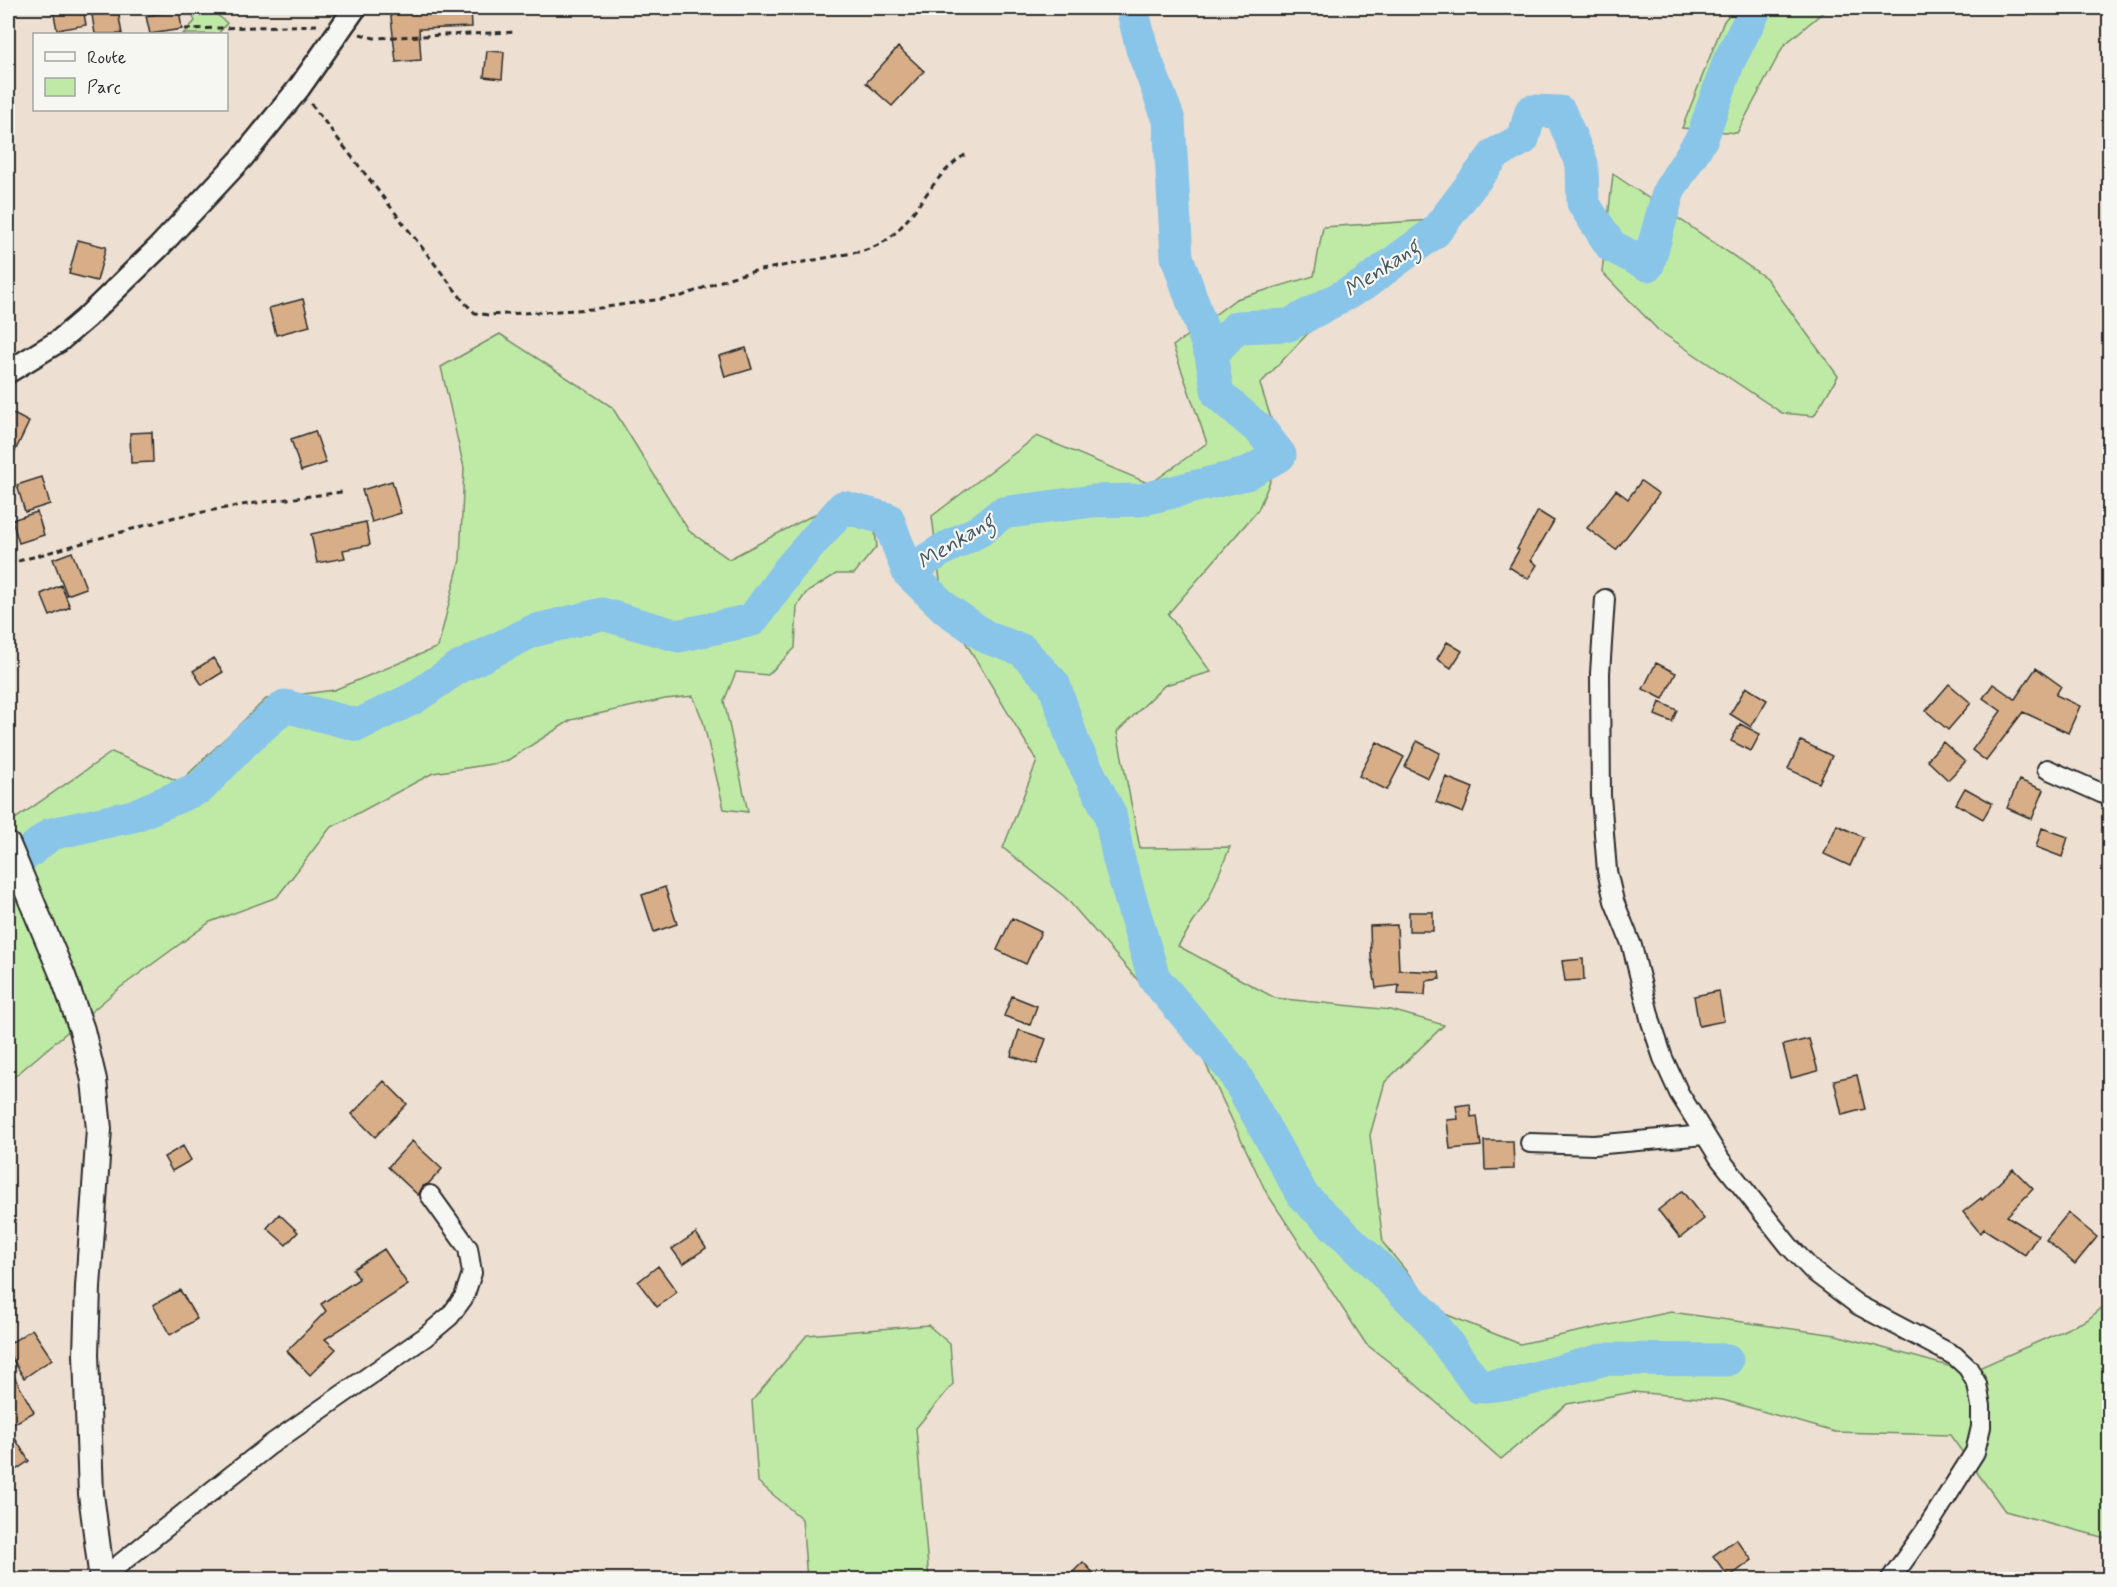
<svg xmlns="http://www.w3.org/2000/svg" width="2117" height="1587" font-family="Mynerve,sans-serif">
<style>
.green{fill:#bfeaa6;stroke:#758a68;stroke-width:1.5}
.lines{fill:none;stroke-linecap:round;stroke-linejoin:round}
.river{stroke:#89c4e9;stroke-width:33}
.building{fill:#d7ae88;stroke:#2b2b2b;stroke-width:1.5}
.minor-casing{stroke:#2b2b2b;stroke-width:22}
.tertiary-casing{stroke:#2b2b2b;stroke-width:26}
.secondary-casing{stroke:#2b2b2b;stroke-width:28}
.path{stroke:#2b2b2b;stroke-width:3;stroke-dasharray:6 4.5;stroke-linecap:butt}
.minor{stroke:#f6f6f2;stroke-width:18}
.tertiary{stroke:#f6f6f2;stroke-width:21}
.secondary{stroke:#f6f6f2;stroke-width:24}
.labels{text-anchor:middle;dominant-baseline:central;stroke-width:4.5;stroke-linejoin:round;paint-order:stroke}
.water-label{font-size:22px;font-style:italic;fill:#475964;stroke:#f6f6f2}
</style>
<rect width="100%" height="100%" fill="#ede0d2"/>
<filter id="ink" filterUnits="userSpaceOnUse"><feTurbulence type="fractalNoise" baseFrequency=".0167" numOctaves="2"/><feDisplacementMap in="SourceGraphic" scale="12" xChannelSelector="R" yChannelSelector="G"/><feConvolveMatrix kernelMatrix="1 2 1 2 8 2 1 2 1" color-interpolation-filters="sRGB"/></filter>
<g filter="url(#ink)">
<path class="green" d="M189 8H209L227 23 218 34H183L195 21Z
M1735 8H1828L1784 45 1737 133 1682 128 1724 21Z
M1613 174 1766 278 1838 376 1814 416 1782 413 1658 330 1602 272Z
M1450 219 1412 254 1313 328 1260 384 1282 453 1258 510 1168 614 1211 672 1165 685 1117 732 1140 848 1230 847 1209 898 1178 946 1275 998 1391 1010 1444 1025 1385 1082 1370 1135 1383 1243 1440 1312 1520 1344 1671 1312 1836 1335 1970 1372 2087 1320 2109 1302V1539L2005 1511 1950 1435 1835 1432 1723 1400 1633 1392 1567 1404 1501 1459 1397 1368 1366 1344 1266 1192 1199 1050 1065 897 1003 848 1037 761 943 605 932 516 1037 436 1150 484 1207 443 1173 346 1236 299 1314 276 1323 227Z
M500 334 612 407 689 531 729 559 817 513 872 510 877 546 854 574H836L806 593 797 606 795 648 768 675 736 672 724 701 748 812 724 809 703 721 693 696 665 699 571 720 505 762 433 773 330 828 277 897 210 922 117 990 8 1082V824L112 752 180 782 266 699 334 690 438 647 460 560 464 468 441 367Z
M928 1325 950 1344 953 1384 916 1428 929 1579H807L802 1519 758 1482 752 1401 807 1335Z"/>
<g class="lines">
<path class="river" d="M1132 8 1142 49 1169 120 1177 257 1211 355
M908 572 942 550 979 531 1002 513 1093 501 1140 500 1246 474 1280 455 1262 432 1218 394 1211 355 1237 327 1289 325 1363 285 1435 232 1495 154 1523 139 1531 111 1560 112 1582 164 1583 203 1611 246 1648 265 1669 190 1702 138 1729 61 1756 8
M8 869 51 834 133 816 201 787 245 741 285 706 358 725 414 698 456 669 533 631 602 614 678 636 752 620 790 568 843 507 888 519 908 572 946 609 988 638 1022 650 1054 684 1074 744 1110 814 1119 860 1154 978 1233 1071 1303 1196 1377 1266 1428 1317 1479 1387 1519 1382 1605 1359 1727 1360"/>
</g>
<path class="building" d="M68 8H83L86 25 57 30 53 10Z
M390 8H471L472 27 419 29 421 60 396 62Z
M179 10 182 29 150 34 146 16Z
M118 11 122 34H95L92 15Z
M898 47 924 71 892 106 866 83Z
M487 51 504 52 502 79 484 77Z
M78 240 106 247 97 281 69 274Z
M303 299 310 326 276 335 269 308Z
M746 348 752 369 725 377 719 356Z
M8 411 29 422 8 466Z
M315 431 326 463 301 471 291 439Z
M152 432 153 462 131 463 130 433Z
M42 477 50 504 25 512 17 485Z
M392 481 401 513 372 522 362 490Z
M1641 481 1659 494 1616 550 1587 528 1616 490 1628 499Z
M1538 511 1554 521 1531 560 1537 565 1528 579 1509 567 1519 550 1517 549Z
M37 512 44 535 19 543 12 520Z
M366 522 370 545 343 550 345 558 317 563 311 534Z
M72 552 86 588 67 595 53 559Z
M61 585 70 607 50 616 41 594Z
M1447 642 1462 651 1451 668 1437 659Z
M213 658 223 672 202 685 193 671Z
M1656 663 1676 673 1663 699 1643 689Z
M2036 668 2061 686 2056 695 2080 706 2068 733 2023 712 1986 761 1972 750 2001 711 1983 698 1993 684 2015 699Z
M1949 684 1971 703 1948 730 1926 711Z
M1746 687 1767 700 1751 727 1730 714Z
M1660 702 1677 710 1672 722 1655 715Z
M1740 724 1760 734 1751 751 1731 741Z
M1417 741 1440 753 1428 778 1405 767Z
M1801 741 1832 756 1819 783 1788 769Z
M1377 742 1404 757 1387 790 1359 776Z
M1943 742 1965 762 1948 780 1927 760Z
M1446 777 1473 788 1463 813 1436 802Z
M2019 780 2044 790 2032 819 2007 808Z
M1965 788 1992 803 1983 819 1956 804Z
M1837 825 1863 837 1850 866 1824 854Z
M2042 828 2068 837 2062 857 2036 847Z
M665 887 677 924 654 932 642 895Z
M1409 912H1433V931H1409Z
M1012 918 1041 932 1026 964 997 950Z
M1397 925 1399 970 1439 972 1440 979 1426 981 1425 995 1398 994 1399 985 1376 988 1371 957 1370 926Z
M1583 959 1584 980 1565 981 1562 961Z
M1719 991 1724 1021 1699 1026 1694 996Z
M1012 996 1037 1006 1030 1025 1004 1016Z
M1019 1030 1046 1039 1037 1064 1011 1056Z
M1809 1039 1818 1071 1791 1078 1783 1045Z
M1857 1075 1865 1109 1842 1115 1834 1080Z
M384 1081 407 1104 375 1137 352 1114Z
M1470 1104 1471 1117 1477 1116 1481 1146 1450 1149 1447 1120 1458 1119 1456 1106Z
M412 1141 442 1169 428 1184 423 1186 418 1195 388 1167Z
M1484 1141H1513L1514 1169 1485 1170Z
M183 1146 191 1160 172 1171 164 1157Z
M2013 1169 2033 1189 2007 1216 2038 1235 2025 1255 1984 1229 1980 1233 1963 1212 1981 1198 1982 1200Z
M1682 1191 1704 1219 1680 1238 1658 1210Z
M2068 1213 2097 1237 2075 1264 2046 1240Z
M279 1214 298 1232 286 1245 267 1228Z
M696 1233 706 1248 683 1264 672 1249Z
M384 1249 408 1285 325 1339 336 1349 310 1375 287 1351 326 1311 321 1304 359 1279 353 1269Z
M658 1266 677 1292 657 1307 638 1282Z
M180 1290 197 1319 170 1335 153 1305Z
M32 1329 52 1359 24 1378 8 1352V1345Z
M8 1366 34 1412 8 1427 29 1461 8 1475Z
M1736 1539 1752 1560 1729 1577 1713 1556Z
M1083 1562 1100 1580H1065Z"/>
<g class="lines">
<defs>
<path id="minor" d="M1605 599 1600 673 1601 796 1607 871 1614 901 1632 946 1651 1022 1663 1058 1679 1093 1720 1159 1789 1246 1813 1271 1858 1305 1955 1356 1968 1368 1977 1384 1981 1406V1427L1975 1452 1925 1531 1890 1580
M2047 769 2110 797
M1530 1143 1594 1145 1704 1135
M102 1578 270 1445 425 1337 450 1316 464 1297 472 1273 468 1248 430 1195"/>
<path id="tertiary" d="M8 372 59 341 87 317 158 248 242 158 299 88 355 8"/>
<path id="secondary" d="M8 845 63 976 82 1030 94 1080 99 1129 88 1287 86 1354 91 1494 102 1580"/>
</defs>
<use href="#minor" class="minor-casing"/>
<use href="#tertiary" class="tertiary-casing"/>
<use href="#secondary" class="secondary-casing"/>
<path class="path" d="M185 29 320 25
M360 34 374 38 516 32
M311 104 465 303 475 313 488 315 593 309 682 296 732 277 755 271 863 251C875 247 886 242 895 233 922 207 934 173 968 153
M8 564 175 517 248 504 342 492"/>
<use href="#minor" class="minor"/>
<use href="#tertiary" class="tertiary"/>
<use href="#secondary" class="secondary"/>
</g>
</g>
<g class="labels">
<g class="water-label">
<text transform="translate(1382 269) rotate(-34)">Menkang</text>
<text transform="translate(956 542) rotate(-32)">Menkang</text>
</g>
</g>
<rect width="2117" height="1587" fill="none" stroke="#f6f6f2" stroke-width="30"/>
<rect x="15" y="15" width="2087" height="1557" fill="none" stroke="#2b2b2b" stroke-width="2" filter="url(#ink)"/>
<rect x="33" y="33" width="195" height="78" fill="#f6f6f2" stroke="#a5a5a2" stroke-width="1.5"/>
<rect x="45" y="52" width="30" height="9" fill="#f6f6f2" stroke="#a5a5a2" stroke-width="1.5"/>
<text x="87" y="63" font-size="18" fill="#2b2b2b">Route</text>
<rect x="45" y="78" width="30" height="18" fill="#bfeaa6" stroke="#a5a5a2" stroke-width="1.5"/>
<text x="87" y="93" font-size="18" fill="#2b2b2b">Parc</text>
</svg>
